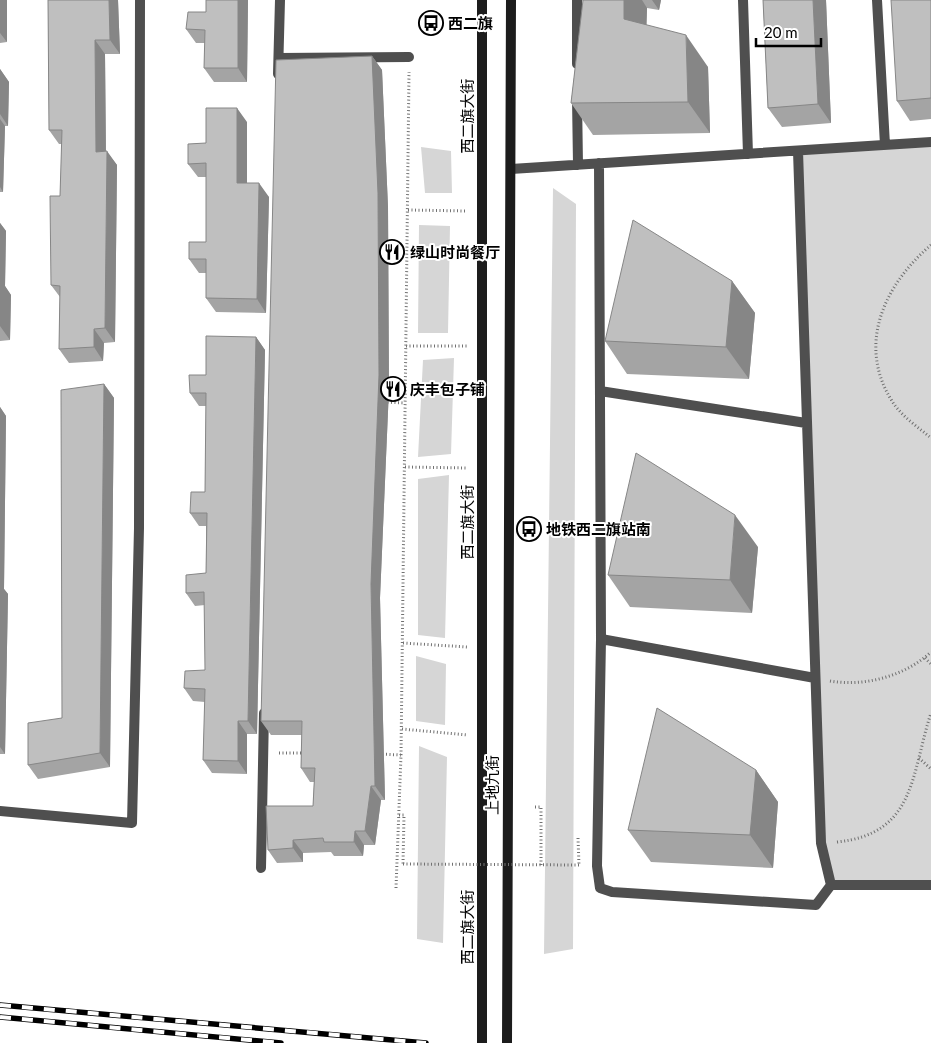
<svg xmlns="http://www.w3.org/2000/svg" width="931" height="1043" font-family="Lato,'Noto Sans SC',sans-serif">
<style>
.green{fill:#d6d6d6}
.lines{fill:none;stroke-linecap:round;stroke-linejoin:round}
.path{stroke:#717171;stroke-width:3;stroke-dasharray:1 2.5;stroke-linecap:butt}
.minor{stroke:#4f4f4f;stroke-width:10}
.secondary{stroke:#1c1c1c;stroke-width:10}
.rail-casing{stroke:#000;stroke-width:5.5}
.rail{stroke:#fff;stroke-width:4;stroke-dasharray:11;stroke-linecap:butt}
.path-bridge{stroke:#717171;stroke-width:3;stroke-dasharray:1 2.5;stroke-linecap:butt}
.wall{fill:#a4a4a4}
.shaded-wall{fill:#868686}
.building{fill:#bfbfbf;stroke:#868686}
.labels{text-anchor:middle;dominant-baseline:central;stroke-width:4;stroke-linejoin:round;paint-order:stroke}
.poi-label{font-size:15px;font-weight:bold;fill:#000;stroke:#fff;text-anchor:start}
.street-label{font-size:15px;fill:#000;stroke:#fff}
</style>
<rect width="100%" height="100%" fill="#fff"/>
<path class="green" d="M931 142V885H831L821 843 798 151Z
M421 147 451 151 452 193H425Z
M553 188 576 204 573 949 544 954Z
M419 225 450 226 448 333H418Z
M454 358 451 454 418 457 423 360Z
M449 475 445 638 418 635V479Z
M416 656 446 664 445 725 416 721Z
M419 746 447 757 443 943 417 939Z"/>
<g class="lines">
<path class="path" d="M408 210 467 211
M931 245C885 284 856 344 892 401 901 416 918 427 931 438
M406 346H468
M384 402 405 403
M405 467 467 468
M403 643 467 647
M925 658 931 664
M830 681C865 687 905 676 931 652
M402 729 468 735
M279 753H303
M379 754 401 755
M919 758 931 769
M535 807H541V865
M399 815H404L403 864
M578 838 579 865
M837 842C916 834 911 774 931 713
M396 888 401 755 409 72"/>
<path class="minor" d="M577 0V64
M743 0 748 154
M877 0 885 145
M279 58 409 57
M278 74 280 0
M577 98 578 165
M798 151 821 843 831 885H931
M599 163 601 639 597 866 600 888 612 892 816 905 831 885
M511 169 931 142
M600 391 806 423
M601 639 815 678
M0 811 132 823 139 528 140 0
M261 868 264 713"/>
<path class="secondary" d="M482 0V1043
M507 1043 511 0"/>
<defs>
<path id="rail" d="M0 1005 426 1043
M0 1017 281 1043"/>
</defs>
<use href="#rail" class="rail-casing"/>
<use href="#rail" class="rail"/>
<path class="path-bridge" d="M403 864 579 865"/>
</g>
<path class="wall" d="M0 0 7 42 0 43Z
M48 0H118L120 54H105L106 151 117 165 115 342 104 343 103 361 69 363 59 349 60 297 51 285 60 196 62 144H59L49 130Z
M206 0H248L247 82H214L204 68 205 43H196L186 29 206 12Z
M582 0H661L659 10 647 8 646 25 708 67 710 133 593 135 571 103 583 1Z
M763 0H826L831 123 782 127 768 108Z
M931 0V119L910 121 897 101Z
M372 56 382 70 388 207 389 388 380 598 385 800H381L375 845H364L363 856H334L331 852 303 853V862L277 863 268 850 313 806 314 782H310L301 768 302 735H271L261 721Z
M0 69 9 82 8 126H5L3 192H0Z
M247 122V183L269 197 266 313 216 312 206 298V273H199L189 259 206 242V177H198L188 164 206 143Z
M0 223 6 231 5 286 11 295 10 340 0 341Z
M732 281 755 313 749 379 627 374 605 341Z
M256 337 265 350 257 734H247V774L212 773 203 760 205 702 193 701 184 688 205 670V605L195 606 186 593 206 573V526H199L190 513 205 492 206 406H199L190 393 206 375Z
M104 384 114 398 110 767 38 779 28 765 62 718Z
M0 407 6 416 4 589 8 594 5 754H0Z
M758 547 752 613 630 607 608 575Z
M756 770 778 802 773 868 651 862 628 830Z"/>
<path class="shaded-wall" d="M0 0H7V42L0 33Z
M109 0H118L120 54 110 40Z
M238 0H248L247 82 238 68Z
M624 0H642L647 8 646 51 624 19Z
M652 0H661L659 10Z
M813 0H826L831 123 818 104Z
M686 35 708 67 710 133 688 102Z
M95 40 105 54 106 166 96 152Z
M372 56 382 70 388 207 389 388 380 598 385 800 375 786 371 584Z
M0 69 9 82 8 126 0 114Z
M237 108 247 122V197L237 183Z
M0 119 5 126 3 192 0 187Z
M107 151 117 165 115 342 105 328Z
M259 183 269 197 266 313 257 299Z
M0 223 6 231 5 286 11 295 10 340 0 326Z
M732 281 755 313 749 379 726 347Z
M94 329 104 343 103 361 94 347Z
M256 337 265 350 257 734 248 721Z
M104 384 114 398 110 767 100 753Z
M0 407 6 416 4 589 8 594 5 754 0 747Z
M735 515 758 547 752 613 730 580Z
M238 721 247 734V774L238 761Z
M756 770 778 802 773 868 750 835Z
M371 786 381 800 375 845 365 831Z
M355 831 364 845 363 856 354 842Z
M293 840 303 853V862L293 848Z"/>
<path class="building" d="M48 0H109L110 40H95L96 152 107 151 105 328 94 329V347L59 349 60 286 51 285 50 196H60L62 130H49Z
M206 0H238V68H204L205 30 186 29 188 12H206Z
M583 0H624V19L686 35 688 102 571 103Z
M763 0H813L818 104 768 108Z
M891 0H931V98L897 101Z
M372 56 378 193 379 375 371 584 375 786H371L365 831H355L354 842H324L323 838 293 840V848L268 850 266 806H313L315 768H301L302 721H261L276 60Z
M206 108H237V183H259L257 299 206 298V259H189V242H206V163L188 164V144L206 143Z
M633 220 732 281 726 347 605 341Z
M206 336 256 337 248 721H238V761L203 760 205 689 184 688 185 671 205 670 204 592 186 593V575L206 573 207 513H190L191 492H205L206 393H190L189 375H206Z
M104 384 100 753 28 765V723L62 718 61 390Z
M636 453 735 515 730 580 608 575Z
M657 708 756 770 750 835 628 830Z"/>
<defs>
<symbol id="bus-ring" viewBox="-11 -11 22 22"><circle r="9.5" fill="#fff" stroke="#000" stroke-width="1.5"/><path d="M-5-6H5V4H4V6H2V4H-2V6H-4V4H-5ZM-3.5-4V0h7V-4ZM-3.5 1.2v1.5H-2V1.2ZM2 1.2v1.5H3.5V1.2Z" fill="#000"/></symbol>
<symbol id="restaurant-ring" viewBox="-11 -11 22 22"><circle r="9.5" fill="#fff" stroke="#000" stroke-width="1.5"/><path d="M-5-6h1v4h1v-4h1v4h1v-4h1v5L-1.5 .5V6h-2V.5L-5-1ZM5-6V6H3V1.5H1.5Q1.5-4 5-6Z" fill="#000"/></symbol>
</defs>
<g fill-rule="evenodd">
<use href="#bus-ring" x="417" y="9" width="28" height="28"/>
<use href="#restaurant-ring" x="378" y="238" width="28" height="28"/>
<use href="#restaurant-ring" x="379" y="375" width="28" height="28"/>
<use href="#bus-ring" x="515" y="515" width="28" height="28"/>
</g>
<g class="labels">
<g class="poi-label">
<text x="448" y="23">西二旗</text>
<text x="410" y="252">绿山时尚餐厅</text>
<text x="410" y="389">庆丰包子铺</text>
<text x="546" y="529">地铁西二旗站南</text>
</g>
<g class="street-label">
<text transform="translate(467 116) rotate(-90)">西二旗大街</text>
<text transform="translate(467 522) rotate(-90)">西二旗大街</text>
<text transform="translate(492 785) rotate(-90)">上地九街</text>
<text transform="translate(467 927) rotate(-90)">西二旗大街</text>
</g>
</g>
<path d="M756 38v8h65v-8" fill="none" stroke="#000000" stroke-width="2.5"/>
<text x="764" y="38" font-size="15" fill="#000000" stroke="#ffffff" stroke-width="4" paint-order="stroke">20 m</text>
</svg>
